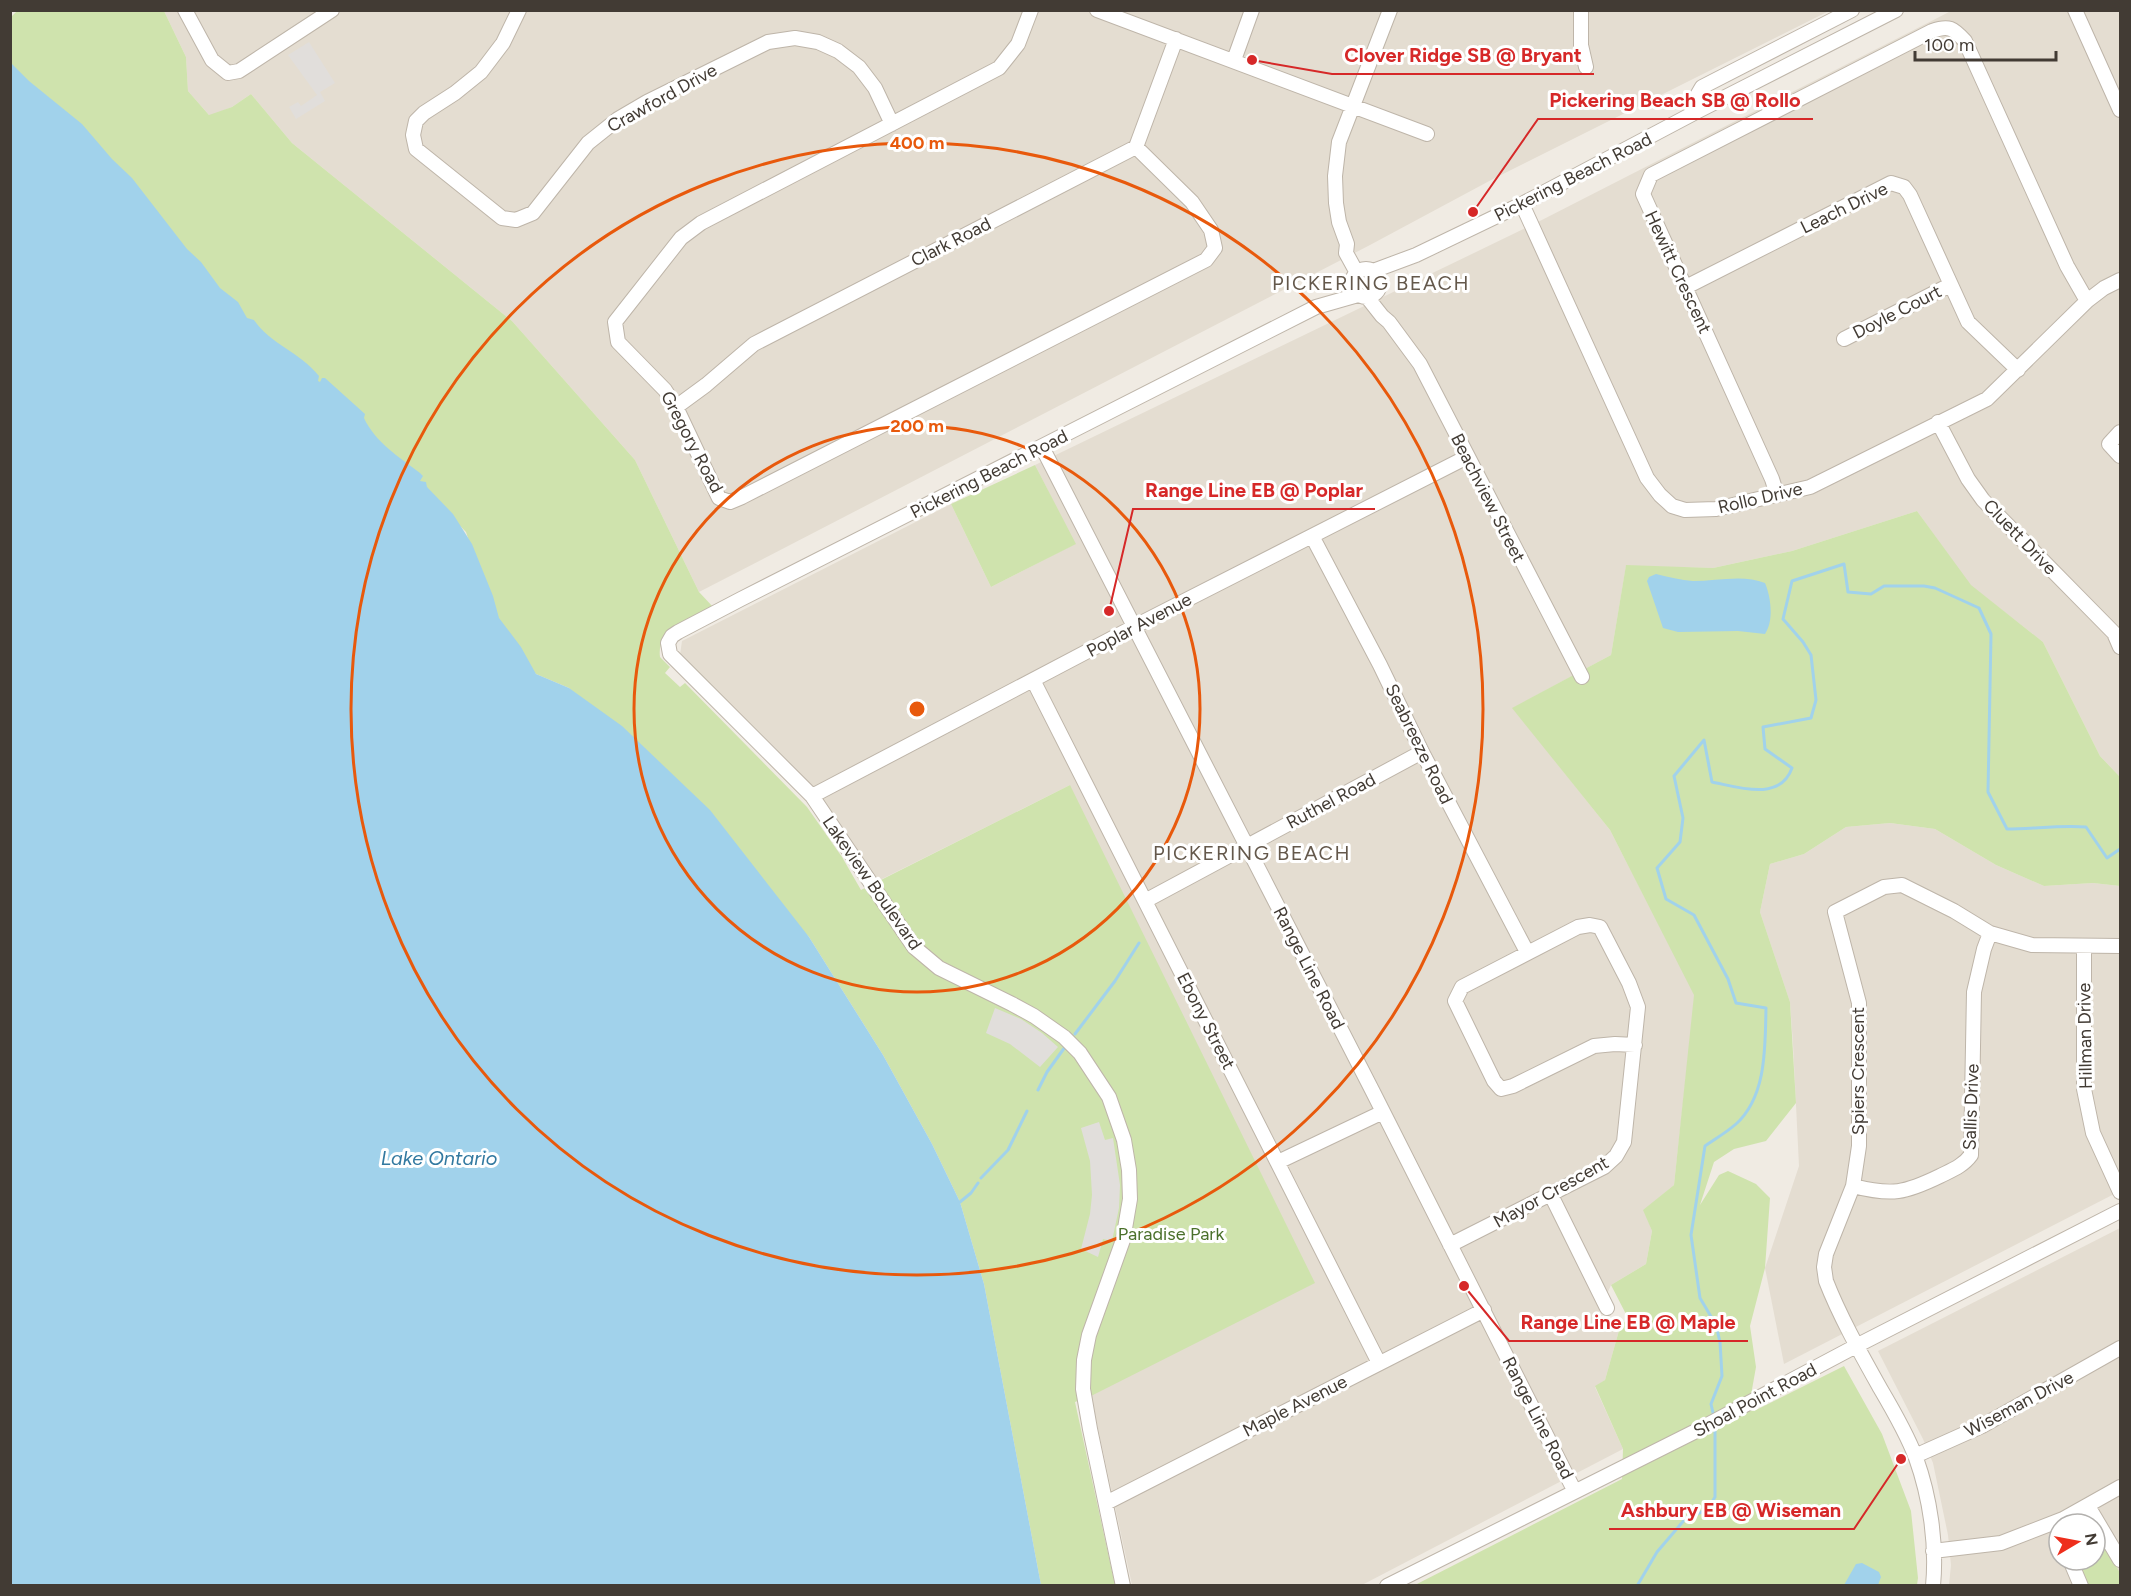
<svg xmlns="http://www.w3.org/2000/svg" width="2131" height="1596" font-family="Figtree,sans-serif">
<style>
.residential{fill:#e4ddd1;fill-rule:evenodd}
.green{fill:#cfe3ad}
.parking{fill:#e1dedb}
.water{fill:#a1d2eb}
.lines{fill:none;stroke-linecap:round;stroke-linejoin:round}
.stream{stroke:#a1d2eb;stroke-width:3}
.minor-casing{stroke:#beb5a9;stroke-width:16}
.minor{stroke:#fff;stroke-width:14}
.ring{fill:none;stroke:#e8590c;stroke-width:3}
.labels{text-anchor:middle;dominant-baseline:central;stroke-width:6;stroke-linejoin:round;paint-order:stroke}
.street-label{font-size:18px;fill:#423b34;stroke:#fff}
.park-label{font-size:18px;fill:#4a702b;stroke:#fff}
.neighbourhood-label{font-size:20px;letter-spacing:1.5px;fill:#64584b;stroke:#fff}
.water-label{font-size:20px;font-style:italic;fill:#3279a0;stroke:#fff}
.centre{fill:#e8590c;stroke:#fff;stroke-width:3}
.ring-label{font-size:18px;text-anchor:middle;font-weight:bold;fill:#e8590c;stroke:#fff;stroke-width:6;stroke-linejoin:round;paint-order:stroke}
.leader{fill:none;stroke:#d62828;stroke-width:2}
.callout-dot{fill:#d62828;stroke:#fff;stroke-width:2}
.callout-label{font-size:20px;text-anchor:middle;font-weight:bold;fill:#d62828;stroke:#fff;stroke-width:6;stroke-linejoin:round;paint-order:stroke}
</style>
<rect width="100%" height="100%" fill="#f0ebe3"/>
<path class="residential" d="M164 11H1829L1493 179 1370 245 699 592 635 460 512 321 292 143 251 94 232 107 210 116 188 91 186 57Z
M1951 11H2120V777L2100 756 2043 642 1970 585 1917 511 1792 551 1713 568 1626 566 1611 655 1513 708 1610 830 1695 995 1674 1185 1644 1210 1652 1231 1646 1264 1611 1285 1594 1323 1620 1327 1605 1380 1595 1387 1623 1449 1362 1585H1132L1091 1396 1070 785 876 882 824 801 786 759 680 655 682 641 951 504 991 587 1075 544 1035 465 1534 224Z
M1890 823 1935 829 1996 865 2044 886 2093 883 2120 886V1191L1784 1364 1765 1268 1799 1166 1793 1044 1790 1002 1760 912 1770 864 1804 854 1846 827Z
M2120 1228V1585H1949L1951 1565 1948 1535 1933 1463 1923 1439 1878 1351ZM2059 1524H2095V1560H2059Z"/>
<path class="green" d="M17 11H164L186 57 188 91 209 115 232 107 251 94 292 143 512 321 635 460 699 592 714 608C693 619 656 628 660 657L670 667 665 673 680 687 685 683 807 807 842 857 861 890 1070 785 1315 1283 1091 1396 1075 1402 1115 1585H1041L984 1284 960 1202 932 1144 883 1055 809 937 569 688 536 674 499 633 466 532 381 445 264 341 11 68V17Z
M1035 465 1076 544 991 587 951 504Z
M1917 511 1971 585 2043 642 2100 756 2120 777V886L2093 883 2044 886 1996 865 1935 829 1890 823 1846 827 1804 854 1770 864 1760 912 1790 1002 1796 1103 1766 1141 1734 1149 1714 1162 1700 1205 1719 1175 1728 1171 1756 1184 1770 1198 1765 1268 1750 1326 1756 1367 1751 1395 1754 1411 1844 1366 1882 1434 1911 1511 1918 1578 1917 1585 1413 1586 1622 1479 1623 1449 1595 1386 1605 1380 1620 1327 1628 1318 1611 1285 1646 1264 1652 1231 1643 1210 1674 1185 1694 995 1610 830 1512 708 1611 655 1626 565 1713 568 1792 551Z
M2095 1530 2120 1573V1585H2086L2075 1560H2095Z"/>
<path class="parking" d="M309 42 335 83 320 92 325 101 296 119 289 107 298 102 301 106 317 95 288 55Z
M995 1008 1021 1019 1042 1033 1058 1047 1040 1067 1010 1044 986 1033Z
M1099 1122 1105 1140 1113 1138 1120 1185 1119 1208 1112 1241 1103 1239 1098 1257 1081 1249 1090 1214 1092 1195 1090 1161 1081 1128Z"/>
<path class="water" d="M10 62 29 81 82 124 112 159 132 178 187 249 201 262 220 288 238 302 247 318 254 320C270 344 300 352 319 376L318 381 320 382 322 378H325L365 414 364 418C375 442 399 457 420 473L423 476 420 481 426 482 427 487 453 514 472 544 493 596 499 618 521 647 536 674 569 688 622 726 710 810 809 937 883 1055 932 1144 960 1202 984 1284 1041 1585H11Z
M1656 574C1668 577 1681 580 1693 581 1716 581 1744 574 1765 583 1771 597 1774 621 1765 634L1738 631 1678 632 1663 628 1647 581 1649 577Z
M1862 1563 1879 1572 1881 1577 1878 1585H1844L1856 1564Z"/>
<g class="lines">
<path class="stream" d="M1075 1034 1115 981 1139 943
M1038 1090 1047 1072 1065 1047
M981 1178 1008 1150 1027 1111
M960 1202 971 1193 978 1183
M1714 1417 1711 1404 1722 1376 1720 1342 1716 1325 1700 1298 1691 1235 1705 1146C1715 1139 1727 1132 1736 1124 1767 1096 1765 1046 1766 1008L1736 1003 1728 979 1694 915 1666 899 1657 868 1680 842 1683 818 1674 776 1704 740 1712 782C1738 787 1780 802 1792 768L1765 749 1763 727 1811 718 1816 700 1811 655 1803 642 1783 619 1792 581 1844 564 1848 592 1871 594 1884 586H1924L1935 588 1979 608 1991 634 1988 792 2007 829C2034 829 2059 825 2086 827L2107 858 2120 849
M1637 1586 1657 1552 1686 1518 1707 1510 1715 1497V1426"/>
<defs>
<path id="minor" d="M185 10 212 60 228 73 239 71 332 10
M519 10 503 43 481 72 455 93 424 113 416 121 413 135 416 149 502 218 516 220 533 213 588 143 618 119 647 102 768 42 795 38 818 42 838 51 859 67 875 88 892 124
M1031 10 1018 44 999 68 701 223 681 238 615 322 618 342 665 390 676 407 719 498 730 502 742 497 1206 260 1215 248 1211 230 1192 202 1136 147
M1097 10 1427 134
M1581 10V45L1586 67
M2075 10 2120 110
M1234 60 1252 10
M1696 112 1695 99 1702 87 1852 10
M1522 204 1647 478 1660 495 1672 506 1685 510 1716 509 1810 487 1987 399 2087 301 2104 288 2120 280
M1352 283a14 14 0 1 1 28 0a14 14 0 1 1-28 0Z
M1373 271 1416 255 1522 204 1696 112 1896 10
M1357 273 1346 253 1347 244 1339 222 1336 203 1335 176 1339 142 1390 10
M1686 287 1891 183 1904 187 1910 195 1968 322 2018 370
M1367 297 1382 316 1389 322 1420 364 1582 677
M1844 339 1950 285
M676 407 706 385 754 344 1136 147 1176 39
M1938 422 1968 479 1983 500 2114 633 2120 647
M2120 432 2109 444 2120 456
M1042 447 1373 1092 1574 1490
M1777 495 1772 479 1643 194 1651 175 1932 31C1949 25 1953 28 1965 41L2067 266 2087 301
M1312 536 1380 665 1422 752 1527 952
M1033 680 1379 1363
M812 796 1145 621 1467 457
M1145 901 1422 752
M2084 946V1089L2093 1133 2120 1192
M1278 1162 1383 1112
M1853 1186C1892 1196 1905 1193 1940 1176 1952 1170 1963 1166 1971 1155L1974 992 1984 949 1990 933
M1551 1195 1607 1308
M1450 1245 1604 1167 1616 1156 1624 1142 1638 1007 1629 983 1600 927 1590 925 1578 927 1462 987 1455 1001 1494 1081 1501 1089 1513 1086 1594 1046 1615 1044 1635 1045
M1915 1456 1982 1426 2120 1348
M1106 1503 1484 1310
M2088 1506 2120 1560
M1933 1551 2001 1543 2063 1519 2120 1487
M2070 1560 2081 1586
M1123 1586 1090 1429 1083 1389 1084 1360 1089 1335 1123 1240 1130 1199 1129 1170 1124 1140 1109 1097 1080 1053 1064 1037 1034 1016 1012 1004 939 968 914 947 812 796 670 654 668 643 672 636 678 632 741 599 1316 307 1358 295
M1387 1586 1694 1432 1858 1345 2120 1211
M1933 1586C1937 1544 1930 1497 1916 1458 1907 1434 1893 1410 1880 1388 1861 1354 1840 1317 1826 1281L1824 1267 1826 1254 1853 1186 1859 1146V1003L1835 912 1884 887 1902 885 1954 911 1990 933 2032 945 2120 946"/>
</defs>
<use href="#minor" class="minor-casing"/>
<use href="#minor" class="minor"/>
</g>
<g class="ring">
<circle cx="917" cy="709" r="283"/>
<circle cx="917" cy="709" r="566"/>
</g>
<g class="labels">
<g class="street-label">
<text transform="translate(662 98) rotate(-29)">Crawford Drive</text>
<text transform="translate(1573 177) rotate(-27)">Pickering Beach Road</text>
<text transform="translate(1844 208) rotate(-26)">Leach Drive</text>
<text transform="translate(951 242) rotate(-27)">Clark Road</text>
<text transform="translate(1678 272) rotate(65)">Hewitt Crescent</text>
<text transform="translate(1897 312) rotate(-27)">Doyle Court</text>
<text transform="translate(692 442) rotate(62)">Gregory Road</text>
<text transform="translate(989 474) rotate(-27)">Pickering Beach Road</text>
<text transform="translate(1488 498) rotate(63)">Beachview Street</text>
<text transform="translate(1760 498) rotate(-13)">Rollo Drive</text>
<text transform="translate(2020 537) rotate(46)">Cluett Drive</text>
<text transform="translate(1139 625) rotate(-28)">Poplar Avenue</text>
<text transform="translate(1419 744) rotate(64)">Seabreeze Road</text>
<text transform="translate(1331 801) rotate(-28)">Ruthel Road</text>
<text transform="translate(872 883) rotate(55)">Lakeview Boulevard</text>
<text transform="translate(1309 968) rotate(63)">Range Line Road</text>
<text transform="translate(1206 1021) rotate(63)">Ebony Street</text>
<text transform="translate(2085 1036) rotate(-91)">Hillman Drive</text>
<text transform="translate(1858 1071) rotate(-90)">Spiers Crescent</text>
<text transform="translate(1971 1107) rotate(-88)">Sallis Drive</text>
<text transform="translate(1551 1192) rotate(-29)">Mayor Crescent</text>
<text transform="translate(1755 1400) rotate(-28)">Shoal Point Road</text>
<text transform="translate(2019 1404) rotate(-28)">Wiseman Drive</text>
<text transform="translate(1295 1406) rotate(-27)">Maple Avenue</text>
<text transform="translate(1538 1418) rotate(63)">Range Line Road</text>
</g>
<g class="park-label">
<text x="1171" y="1234">Paradise Park</text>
</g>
<g class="neighbourhood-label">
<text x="1371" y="283">PICKERING BEACH</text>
<text x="1252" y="853">PICKERING BEACH</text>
</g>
<g class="water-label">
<text x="439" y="1158">Lake Ontario</text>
</g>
</g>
<circle cx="917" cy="709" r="9" class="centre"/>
<g class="ring-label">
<text x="917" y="149">400 m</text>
<text x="917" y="432">200 m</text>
</g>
<path class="leader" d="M1252 60L1332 74H1594M1473 212L1538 119H1813M1109 611L1133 509H1375M1464 1286L1509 1341H1748M1901 1459L1854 1529H1609"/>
<g class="callout-dot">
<circle cx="1252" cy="60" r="6"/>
<circle cx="1473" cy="212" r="6"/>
<circle cx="1109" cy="611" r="6"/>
<circle cx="1464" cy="1286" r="6"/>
<circle cx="1901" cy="1459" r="6"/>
</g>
<g class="callout-label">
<text x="1463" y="62">Clover Ridge SB @ Bryant</text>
<text x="1675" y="107">Pickering Beach SB @ Rollo</text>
<text x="1254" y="497">Range Line EB @ Poplar</text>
<text x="1628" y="1329">Range Line EB @ Maple</text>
<text x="1731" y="1517">Ashbury EB @ Wiseman</text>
</g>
<rect width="2131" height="1596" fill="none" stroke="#423b34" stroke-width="24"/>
<g transform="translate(2077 1542) rotate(80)"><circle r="28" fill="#ffffff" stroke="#b3b1ae" stroke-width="1.5"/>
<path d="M0-4.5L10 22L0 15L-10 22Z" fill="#ee2e1c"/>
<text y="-9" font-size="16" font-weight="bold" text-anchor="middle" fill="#423b34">N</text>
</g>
<path d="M1915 51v9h141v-9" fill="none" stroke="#423b34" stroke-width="3"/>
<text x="1924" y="51" font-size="18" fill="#423b34" stroke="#ffffff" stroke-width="4.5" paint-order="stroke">100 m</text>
</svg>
